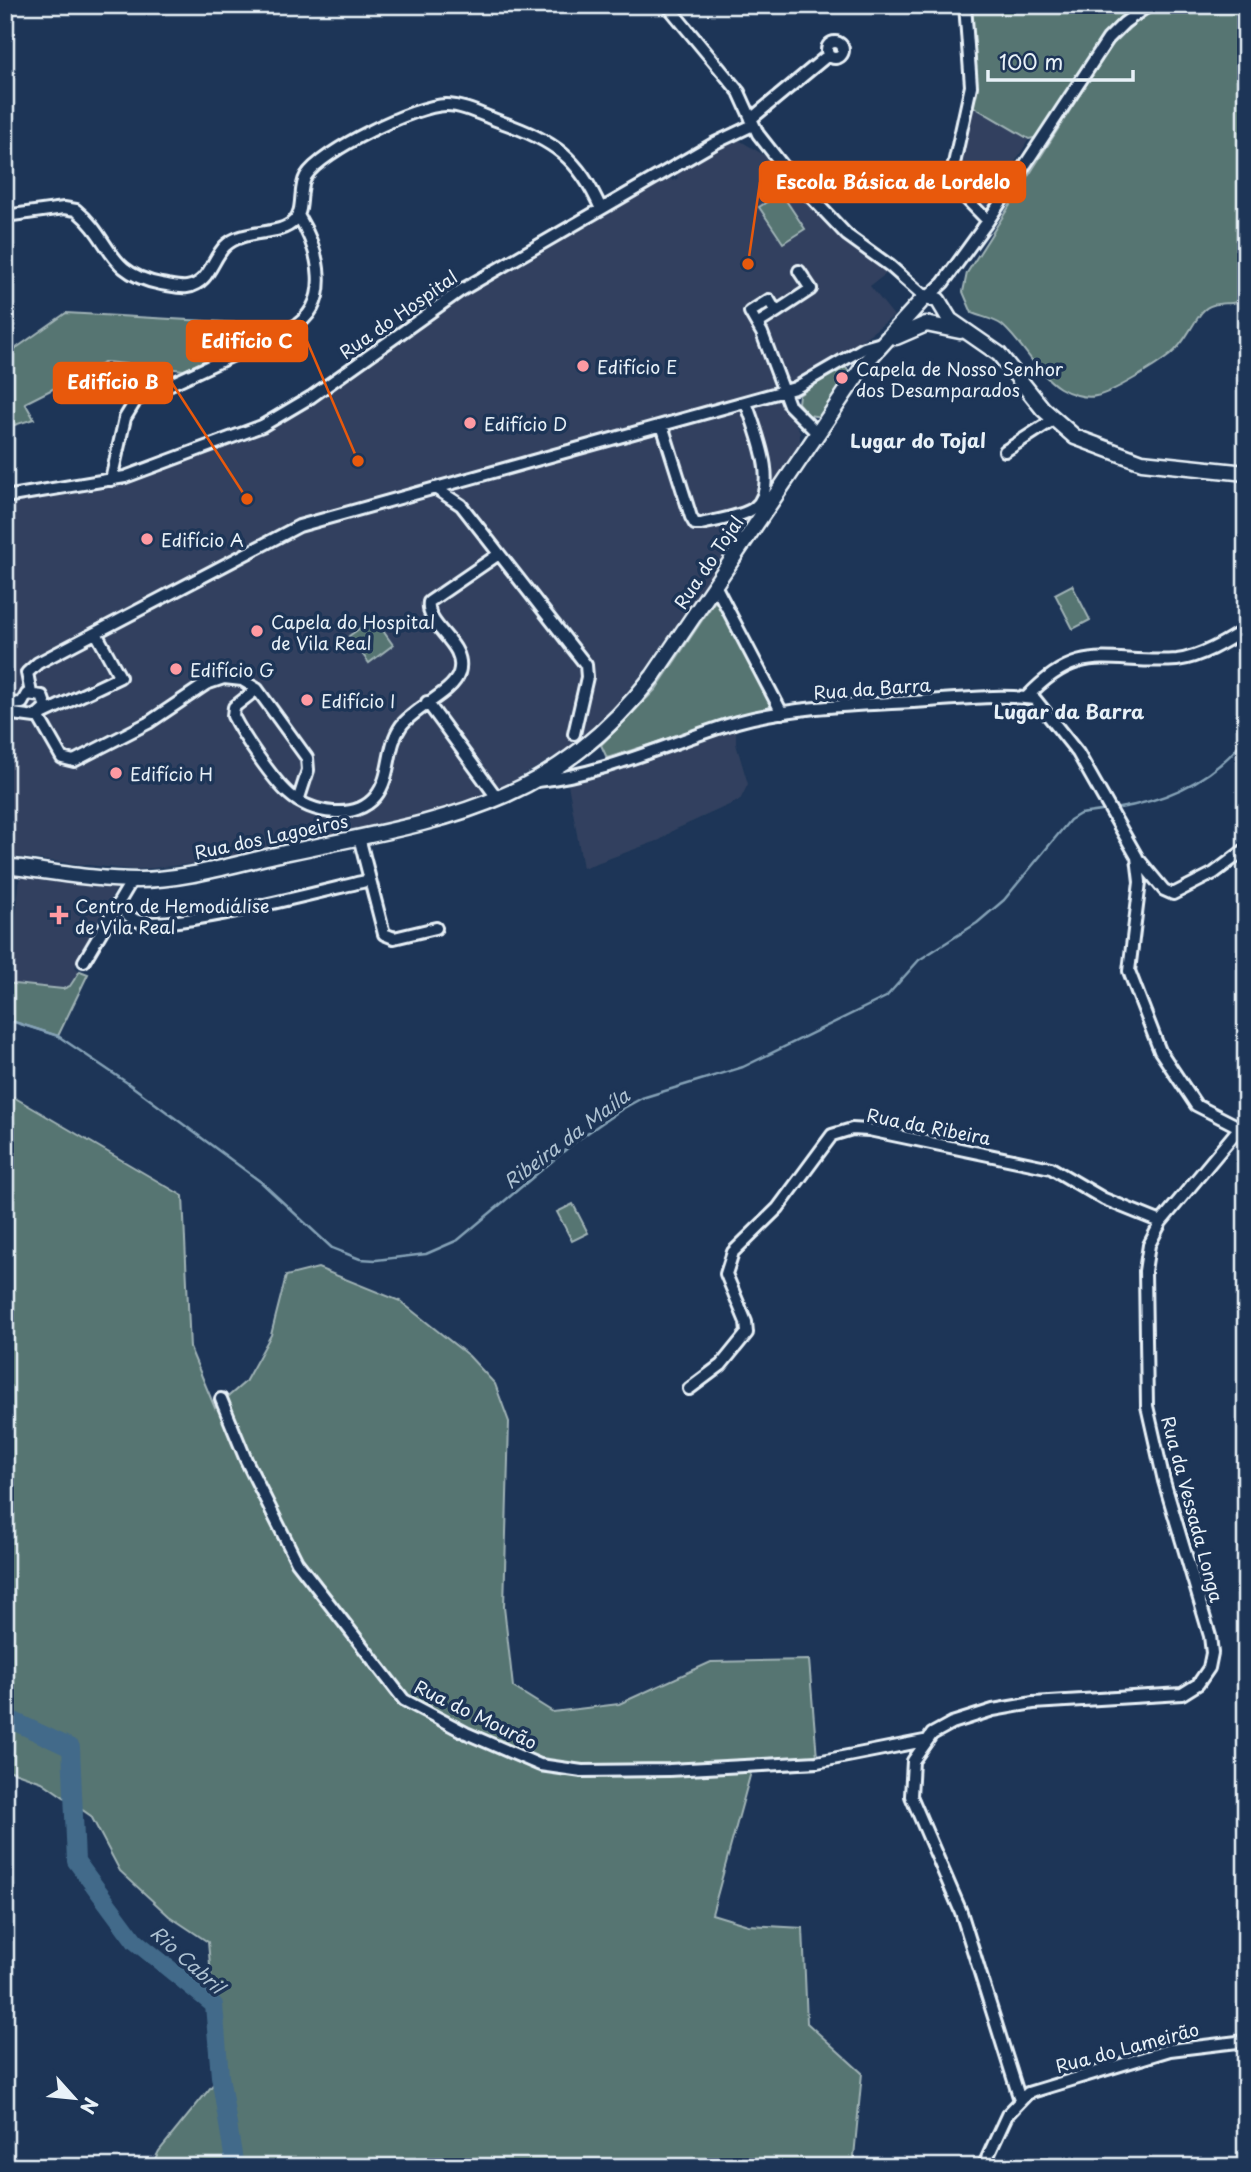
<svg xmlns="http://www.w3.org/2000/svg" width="1251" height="2172" font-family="'Playpen Sans',sans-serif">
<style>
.built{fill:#31415e}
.green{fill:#567472;stroke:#9fb2b5;stroke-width:2}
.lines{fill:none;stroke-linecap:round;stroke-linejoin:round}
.stream{stroke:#84a1b6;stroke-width:2.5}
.river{stroke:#426b8a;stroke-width:18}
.minor-casing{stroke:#e8f1f8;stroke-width:16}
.major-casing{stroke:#e8f1f8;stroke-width:19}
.minor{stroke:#1d3557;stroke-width:10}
.major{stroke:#1d3557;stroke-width:14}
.poi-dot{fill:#ff9aa2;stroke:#1d3557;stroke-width:2.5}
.labels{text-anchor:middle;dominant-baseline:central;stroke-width:7;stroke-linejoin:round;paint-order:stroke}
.street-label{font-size:18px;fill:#e8f1f8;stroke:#1d3557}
.poi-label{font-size:18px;fill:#e8f1f8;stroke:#1d3557;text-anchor:start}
.neighbourhood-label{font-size:19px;font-weight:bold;fill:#e8f1f8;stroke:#1d3557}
.water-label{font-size:19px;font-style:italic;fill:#aec2d2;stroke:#1d3557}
.leader{fill:none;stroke:#e8590c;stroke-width:2.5}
.callout-dot{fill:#e8590c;stroke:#1d3557;stroke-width:2.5}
.callout{fill:#e8590c;stroke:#e8590c;stroke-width:2.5}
.callout-label{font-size:19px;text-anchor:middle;font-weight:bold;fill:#fff}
</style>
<rect width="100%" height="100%" fill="#1d3557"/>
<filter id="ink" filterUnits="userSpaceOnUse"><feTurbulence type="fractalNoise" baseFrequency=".0143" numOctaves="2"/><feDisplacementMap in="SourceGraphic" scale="14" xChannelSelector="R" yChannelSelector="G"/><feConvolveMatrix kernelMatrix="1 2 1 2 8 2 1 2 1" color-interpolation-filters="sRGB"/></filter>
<g filter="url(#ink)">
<path class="built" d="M969 104 1029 139 1011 169 1014 171 1008 181 1001 184 997 190 1000 194 986 215 952 182Z
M739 140 764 155 828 220 891 270 870 286 894 316 839 357 792 385 784 377 774 380 780 400 800 431V448L649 674 585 739 500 789 432 814 192 864 134 870 5 856V714L17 716 5 686V503L121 482 264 430 317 398 472 288 668 175 673 181 678 178 674 171 723 144Z
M736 728V744L748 784 740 800 674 830 660 840 583 868 568 784Z
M20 876 116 889 75 967 80 971 66 989 5 983V940L13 941Z"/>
<path class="green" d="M971 5H1140L1120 17 1038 137 1029 139 969 104 974 67Z
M1168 5H1246V298C1233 308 1214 298 1202 312 1191 326 1185 343 1170 355 1156 366 1112 393 1096 396 1085 399 1068 393 1060 388 1036 373 1023 343 1002 325 994 319 981 317 972 313L963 292 967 273 1110 47 1139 19Z
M781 193 805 229 783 243 759 207Z
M66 313 258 324 251 340 184 370 106 362 25 403 34 419 5 428V377L8 375 5 356Z
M844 366 853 375 822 417 808 415 798 403 799 395Z
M1072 585 1090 620 1073 629 1055 594Z
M717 598 775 710 734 718 607 758 601 745 656 689Z
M374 618 393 645 369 663 349 636Z
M80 971 88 974 58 1036 5 1019V983L63 989 70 986Z
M5 1092 183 1196 190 1348 215 1408 245 1382 271 1335 286 1276 318 1268 400 1301 469 1356 495 1384 509 1422 504 1607 513 1687 553 1712 619 1704 711 1662 809 1660 818 1769 751 1772 712 1914 748 1925 803 1928 807 2023 862 2073 853 2167H151L159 2151 220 2076 208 1942 169 1916 120 1871 91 1816 42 1782 5 1769Z
M573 1204 588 1233 572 1241 557 1212Z"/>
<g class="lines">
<path class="stream" d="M1114 809C1166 801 1214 780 1246 737
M5 1019 58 1036 129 1084 261 1182 332 1248 360 1259 376 1260 426 1254 458 1240 576 1141 622 1109 642 1098 743 1067 886 997 919 960 977 923 1004 900 1070 820 1080 814 1108 810"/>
<path class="river" d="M5 1717 71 1748 76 1861 135 1941 214 2005 220 2076 235 2167"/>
<defs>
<path id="minor" d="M667 5 739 92 758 134 791 176 847 235 890 266 925 297
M965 5 971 86 950 182 988 221
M827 50a8 8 0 1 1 16 0a8 8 0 1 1-16 0Z
M751 119 827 56
M5 216 64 208 76 210C113 240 105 273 161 284 169 285 179 288 187 287 209 284 212 259 225 246 243 228 279 237 294 221 305 210 298 190 306 176 321 151 416 105 446 105 464 105 484 116 501 122 553 140 579 158 601 209
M929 296 943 283 988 221 1108 39 1124 23 1149 5
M776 312 811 289 799 271
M757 324 776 312 769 300 750 312 762 333 789 405 818 434
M662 425 691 517 695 524H701C716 520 742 517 754 508 781 487 754 427 746 402
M1005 451 1053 420
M111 480 125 418 136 400 292 328C334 304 319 250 298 215
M435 488 461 505 586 665 587 677 574 734
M5 497 125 477 262 426 311 397 460 291 715 143 753 125
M715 585 782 713
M257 689 234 707 233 716C243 736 273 780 289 794 311 814 356 821 376 796 392 776 386 747 401 726 415 707 453 693 459 673 468 643 425 628 429 602L499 554
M31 693 27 673 38 663 299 526 795 388 864 348 885 342
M1027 697C1081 639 1110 665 1177 660 1201 657 1225 642 1246 629
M427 702 498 799
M5 704 22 703
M5 713 35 717 46 707 42 696 27 694 22 703
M42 714 120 677 96 633
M38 716 62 758 74 761 148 723 206 684 224 678 242 680 257 689 307 758 308 770 298 801
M537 781C603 775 673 741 737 722 799 705 864 705 928 701 963 699 1000 694 1035 699L1078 753 1137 857 1140 882 1129 971 1160 1051 1196 1105 1239 1127
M359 837 384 934 394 938 436 928
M1140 861 1164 890 1173 894 1214 873 1246 849
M118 904C124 911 130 919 138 921 170 932 329 889 370 880
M84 961 132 880
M689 1389 721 1365 747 1333 746 1322 726 1274 733 1252 778 1208 832 1135 852 1129 869 1130 1051 1168 1104 1199 1161 1222
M221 1399 246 1460 297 1562 404 1700 466 1733 540 1765 582 1771 669 1770 817 1762 924 1741
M1020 2100 961 1912 911 1796 913 1761 932 1734 952 1723 993 1710 1033 1703 1182 1694 1198 1684 1209 1668 1212 1653 1210 1636 1164 1481 1147 1406 1145 1271 1149 1245 1161 1222 1246 1120
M983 2167 1007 2115 1028 2093 1170 2050 1246 2041"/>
<path id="major" d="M896 337 926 324 960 331
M5 866C49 871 93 880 138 880 188 880 240 862 289 852 444 819 548 809 653 676L866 362 925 297 938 300 950 320 999 354 1043 409 1075 437 1142 462 1246 473"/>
</defs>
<use href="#minor" class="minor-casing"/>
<use href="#major" class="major-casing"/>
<use href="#minor" class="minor"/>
<use href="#major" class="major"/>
</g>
</g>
<g class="poi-dot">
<circle cx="583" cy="366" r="7"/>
<circle cx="842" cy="378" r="7"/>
<circle cx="470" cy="423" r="7"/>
<circle cx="147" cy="539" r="7"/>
<circle cx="257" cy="631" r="7"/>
<circle cx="176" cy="669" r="7"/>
<circle cx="307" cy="700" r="7"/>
<circle cx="116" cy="773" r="7"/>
<path d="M55.5 904.5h7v7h7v7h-7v7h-7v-7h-7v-7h7z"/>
</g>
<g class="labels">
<g class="street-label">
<text transform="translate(398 314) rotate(-35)">Rua do Hospital</text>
<text transform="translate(708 562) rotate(-56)">Rua do Tojal</text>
<text transform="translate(872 688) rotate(-4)">Rua da Barra</text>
<text transform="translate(271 836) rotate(-12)">Rua dos Lagoeiros</text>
<text transform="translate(929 1126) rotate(11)">Rua da Ribeira</text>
<text transform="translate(1193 1509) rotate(75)">Rua da Vessada Longa</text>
<text transform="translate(476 1714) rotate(26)">Rua do Mourão</text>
<text transform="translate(1127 2047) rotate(-15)">Rua do Lameirão</text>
</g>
<g class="poi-label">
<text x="597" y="366">Edifício E</text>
<text x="856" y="368">Capela de Nosso Senhor<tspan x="856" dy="21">dos Desamparados</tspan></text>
<text x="484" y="423">Edifício D</text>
<text x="161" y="539">Edifício A</text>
<text x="271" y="621">Capela do Hospital<tspan x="271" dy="21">de Vila Real</tspan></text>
<text x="190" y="669">Edifício G</text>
<text x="321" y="700">Edifício I</text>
<text x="130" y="773">Edifício H</text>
<text x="75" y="905">Centro de Hemodiálise<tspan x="75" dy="21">de Vila Real</tspan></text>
</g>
<g class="neighbourhood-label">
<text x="918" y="440">Lugar do Tojal</text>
<text x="1069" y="711">Lugar da Barra</text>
</g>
<g class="water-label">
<text transform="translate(566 1138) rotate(-37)">Ribeira da Maíla</text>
<text transform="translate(188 1959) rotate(42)">Rio Cabril</text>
</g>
</g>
<path class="leader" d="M748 264L760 182M358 461L307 341M247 499L172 383"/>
<g class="callout-dot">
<circle cx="748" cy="264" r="7"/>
<circle cx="358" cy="461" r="7"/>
<circle cx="247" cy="499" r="7"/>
</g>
<g class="callout">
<rect x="760" y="162" width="265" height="40" rx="7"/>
<rect x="187" y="321" width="120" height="40" rx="7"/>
<rect x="54" y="363" width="118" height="40" rx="7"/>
</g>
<g class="callout-label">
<text x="893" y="189">Escola Básica de Lordelo</text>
<text x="247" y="348">Edifício C</text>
<text x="113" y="389">Edifício B</text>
</g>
<rect width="1251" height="2172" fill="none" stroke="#1d3557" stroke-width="28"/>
<rect x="14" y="14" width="1223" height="2144" fill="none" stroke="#e8f1f8" stroke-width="2.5" filter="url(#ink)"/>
<g transform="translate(74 2098) rotate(117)" stroke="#1d3557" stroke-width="5" paint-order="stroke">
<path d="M0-5L12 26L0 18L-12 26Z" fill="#e8f1f8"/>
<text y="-10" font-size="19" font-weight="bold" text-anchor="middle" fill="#e8f1f8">N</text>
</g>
<path d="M988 70v10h145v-10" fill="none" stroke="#e8f1f8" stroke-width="3.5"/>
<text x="999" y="70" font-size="21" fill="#e8f1f8" stroke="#1d3557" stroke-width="5" paint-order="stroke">100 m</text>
</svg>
